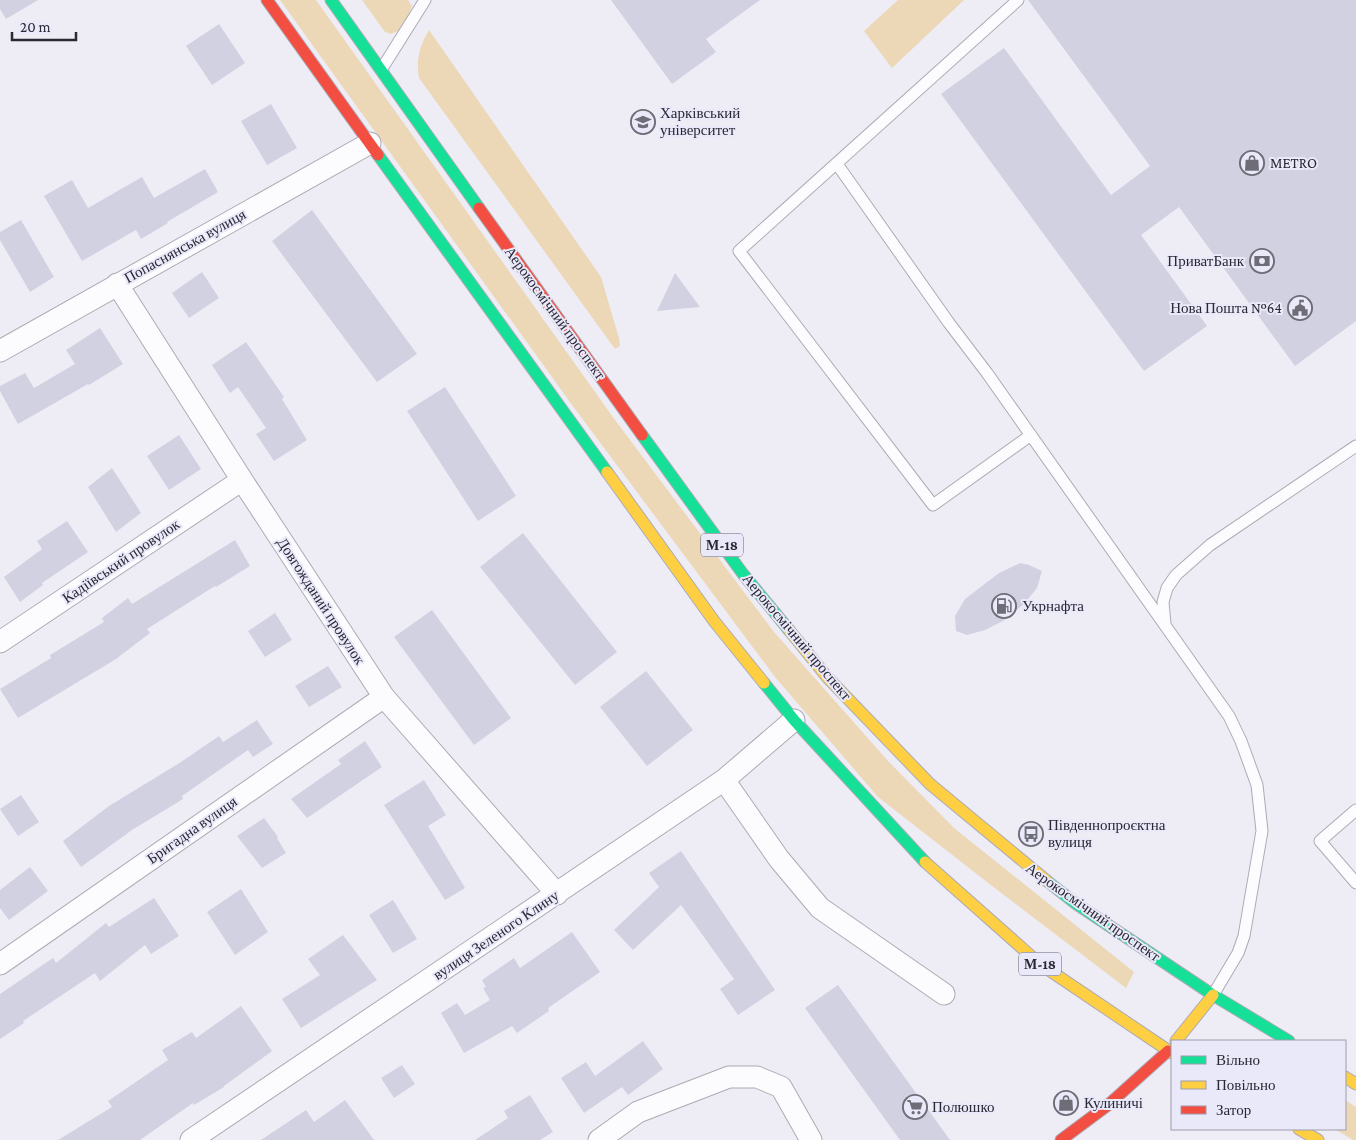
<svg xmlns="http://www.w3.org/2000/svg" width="1356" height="1140" font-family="'Crimson Pro',serif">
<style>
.green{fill:#ecd7b7}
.building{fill:#d2d1e2}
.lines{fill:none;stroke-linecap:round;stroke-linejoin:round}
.lane-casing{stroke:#acabb5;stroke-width:13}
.street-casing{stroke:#acabb5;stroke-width:23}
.fast-casing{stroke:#acabb5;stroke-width:13}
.slow-casing{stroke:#acabb5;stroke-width:13}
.jam-casing{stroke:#acabb5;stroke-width:13}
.lane{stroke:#fcfcfe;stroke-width:11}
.street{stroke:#fcfcfe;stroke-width:21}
.fast{stroke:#16e098;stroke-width:11}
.slow{stroke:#ffcf43;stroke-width:11}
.jam{stroke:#f24e42;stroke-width:11}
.labels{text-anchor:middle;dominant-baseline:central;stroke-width:4;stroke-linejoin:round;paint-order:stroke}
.shield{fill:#eae9fa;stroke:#63626f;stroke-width:1}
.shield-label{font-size:14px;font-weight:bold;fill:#292833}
.poi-label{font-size:15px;fill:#292833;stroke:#eae9fa;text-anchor:start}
.street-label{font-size:15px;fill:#292833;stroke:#eae9fa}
</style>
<rect width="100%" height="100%" fill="#eeedf6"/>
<path class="green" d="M280 0H316L615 420 774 632 888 761 954 828 1134 972 1126 988 996 889 878 797 775 677 575 409Z
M362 0H408L412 6 403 29 391 34 385 32Z
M898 0H964L892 68 864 31Z
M429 30 601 277 619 338 620 346 615 349 419 78C416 60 419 47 429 30Z
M1345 1100 1356 1107V1140H1353L1335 1129H1345Z"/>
<path class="building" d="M0 0H38L6 19 0 9Z
M611 0H760L706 39 716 52 672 84Z
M1028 0H1356V321L1295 366 1179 207 1141 235 1207 326 1144 371 941 94 1004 48 1111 195 1150 166Z
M219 24 245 63 212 85 186 46Z
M271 104 297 148 267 165 241 121Z
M205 169 218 192 167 222 168 223 141 239 136 230 82 261 44 196 72 180 88 208 142 177 154 198Z
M312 210 417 354 377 382 272 241Z
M21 220 54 277 30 292 0 240V232Z
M202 272 219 298 189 318 172 293Z
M675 273 700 307 657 311Z
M100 328 123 364 89 385 88 384 18 424 0 391V386L25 373 34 388 75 364 66 350Z
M246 342 284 397 282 399 307 440 274 461 256 434 266 428 238 387 230 393 212 365Z
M445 387 516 496 478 521 407 411Z
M179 435 201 469 169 490 147 456Z
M112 468 141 513 116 532 88 487Z
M67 521 88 552 42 583 43 585 20 602 4 577 42 549 37 541Z
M523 533 617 652 575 685 480 567Z
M235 540 250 566 216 587 215 586 147 629 150 633 116 659 18 718 0 689 51 658 50 655 104 622 102 618 128 598 132 604Z
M1020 563 1029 565 1042 571 1037 588 1024 604 1003 621 985 630 967 635 956 631 955 616 965 599 999 573Z
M432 610 511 718 474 745 394 637Z
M275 613 292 640 265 657 248 631Z
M328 666 342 687 309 707 295 686Z
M646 671 693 730 647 766 600 707Z
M257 720 273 744 253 757 248 750 182 796 183 799 132 830 81 867 63 841 109 806 181 762 219 736 223 742Z
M365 741 382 767 307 818 291 799 341 764 338 760Z
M424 780 446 815 428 826 465 888 445 900 384 805Z
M21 795 39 822 18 836 0 809Z
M264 818 278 837 277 838 286 853 262 868 237 836Z
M681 851 775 990 738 1015 720 989 734 979 681 905 633 950 614 930 659 887 649 873Z
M30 867 48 891 9 920 0 908V890Z
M241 889 268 932 235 955 207 912Z
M154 898 179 936 151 954 145 945 100 981 95 973 23 1021 24 1023 0 1039V994L53 958 56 963 106 923 109 927Z
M393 900 417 939 393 953 369 915Z
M572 932 600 972 548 1008 549 1011 517 1033 512 1026 464 1053 441 1013 457 1003 465 1015 490 1000 483 988 486 987 482 980 514 958 520 968Z
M343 935 377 980 301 1028 282 999 320 975 308 959Z
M838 985 950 1140H900L805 1008Z
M241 1006 272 1051 224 1086V1087L194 1105 193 1103 140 1140H58L112 1107 108 1101 168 1060 162 1050 192 1032 196 1038Z
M643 1041 663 1069 628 1095 622 1087 584 1113 561 1078 586 1062 595 1076Z
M402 1065 415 1084 394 1098 381 1078Z
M530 1095 553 1132 540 1140H475L508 1118 504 1111Z
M345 1100 374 1140H261L306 1110 314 1122Z"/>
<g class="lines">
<defs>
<path id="lane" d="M1018 0 739 251 933 505 1031 435
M381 70 425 0
M837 164 949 323 987 373 1229 716 1241 741 1257 785 1262 831 1244 936 1238 953 1213 995
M1165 624 1163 602 1167 588 1176 575 1210 545 1356 446
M1356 810 1320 841 1356 883"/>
<path id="street" d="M117 284 242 480 384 697 557 894
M0 351 370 143
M0 642 242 480
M724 780 779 859 820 908 944 994
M0 964 384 697
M191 1140 724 780 794 720
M599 1140 638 1112 729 1077H757L781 1087 811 1140"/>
<path id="fast" d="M331 0 479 208
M378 155 607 472
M642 435 743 574 789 630
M764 683 794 720 925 862
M1047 881 1075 903 1213 995 1289 1041"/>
<path id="slow" d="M607 472 714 621 764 683
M789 630 827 677 930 784 1047 881
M925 862 1040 964 1172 1053
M1176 1041 1213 995
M1345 1077 1356 1084
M1299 1129 1318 1140"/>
<path id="jam" d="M267 0 378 155
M479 208 642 435
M1061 1140 1108 1105 1168 1051"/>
</defs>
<use href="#lane" class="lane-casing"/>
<use href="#street" class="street-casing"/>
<use href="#fast" class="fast-casing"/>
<use href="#slow" class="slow-casing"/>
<use href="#jam" class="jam-casing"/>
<use href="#lane" class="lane"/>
<use href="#street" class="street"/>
<use href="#fast" class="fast"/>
<use href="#slow" class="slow"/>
<use href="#jam" class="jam"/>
</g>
<defs>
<symbol id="university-ring" viewBox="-11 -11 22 22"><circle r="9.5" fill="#eae9fa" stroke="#6e6d77" stroke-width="1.5"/><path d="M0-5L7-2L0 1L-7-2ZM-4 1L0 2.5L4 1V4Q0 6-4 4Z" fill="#6e6d77"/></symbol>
<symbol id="shop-ring" viewBox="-11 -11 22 22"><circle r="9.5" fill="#eae9fa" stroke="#6e6d77" stroke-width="1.5"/><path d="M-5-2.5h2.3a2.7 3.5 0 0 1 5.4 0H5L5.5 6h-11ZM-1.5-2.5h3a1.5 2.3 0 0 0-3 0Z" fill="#6e6d77"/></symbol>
<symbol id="bank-ring" viewBox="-11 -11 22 22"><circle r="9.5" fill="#eae9fa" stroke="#6e6d77" stroke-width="1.5"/><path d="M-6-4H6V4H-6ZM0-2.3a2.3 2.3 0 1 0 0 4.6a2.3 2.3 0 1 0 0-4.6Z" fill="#6e6d77"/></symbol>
<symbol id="civic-ring" viewBox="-11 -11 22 22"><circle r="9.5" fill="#eae9fa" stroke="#6e6d77" stroke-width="1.5"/><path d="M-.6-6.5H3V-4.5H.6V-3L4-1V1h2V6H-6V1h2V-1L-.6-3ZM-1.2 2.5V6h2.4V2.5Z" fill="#6e6d77"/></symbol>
<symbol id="fuel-ring" viewBox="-11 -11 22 22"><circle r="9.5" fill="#eae9fa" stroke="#6e6d77" stroke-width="1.5"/><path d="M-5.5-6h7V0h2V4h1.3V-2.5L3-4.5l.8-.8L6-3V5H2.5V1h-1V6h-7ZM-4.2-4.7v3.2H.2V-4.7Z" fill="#6e6d77"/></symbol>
<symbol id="bus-ring" viewBox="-11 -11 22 22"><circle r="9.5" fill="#eae9fa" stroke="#6e6d77" stroke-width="1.5"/><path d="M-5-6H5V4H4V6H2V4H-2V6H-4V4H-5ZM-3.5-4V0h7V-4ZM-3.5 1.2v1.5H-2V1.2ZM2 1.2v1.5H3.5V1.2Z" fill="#6e6d77"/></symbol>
<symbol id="supermarket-ring" viewBox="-11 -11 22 22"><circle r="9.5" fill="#eae9fa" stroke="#6e6d77" stroke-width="1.5"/><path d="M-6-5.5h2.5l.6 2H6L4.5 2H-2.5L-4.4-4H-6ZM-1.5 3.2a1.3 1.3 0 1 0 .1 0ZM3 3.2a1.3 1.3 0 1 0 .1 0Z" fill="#6e6d77"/></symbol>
</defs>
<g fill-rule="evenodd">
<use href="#university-ring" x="629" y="108" width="28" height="28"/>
<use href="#shop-ring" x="1238" y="149" width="28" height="28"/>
<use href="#bank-ring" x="1248" y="247" width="28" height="28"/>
<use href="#civic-ring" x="1286" y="294" width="28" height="28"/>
<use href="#fuel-ring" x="990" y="592" width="28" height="28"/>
<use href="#bus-ring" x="1017" y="820" width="28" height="28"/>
<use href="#shop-ring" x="1052" y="1089" width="28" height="28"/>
<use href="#supermarket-ring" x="901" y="1093" width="28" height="28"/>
</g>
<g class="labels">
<g class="shield">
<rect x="701" y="533.5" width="42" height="23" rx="4"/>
<rect x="1019" y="952.5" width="42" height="23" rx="4"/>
</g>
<g class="shield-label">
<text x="722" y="545">М-18</text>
<text x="1040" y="964">М-18</text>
</g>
<g class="poi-label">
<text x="660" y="113">Харківський<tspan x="660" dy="17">університет</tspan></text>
<text x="1270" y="163">METRO</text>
<text x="1244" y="261" text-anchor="end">ПриватБанк</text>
<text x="1282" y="308" text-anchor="end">Нова Пошта №64</text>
<text x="1022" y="606">Укрнафта</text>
<text x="1048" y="825">Південнопроєктна<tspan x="1048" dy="17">вулиця</tspan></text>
<text x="1084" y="1103">Кулиничі</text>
<text x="932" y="1107">Полюшко</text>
</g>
<g class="street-label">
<text transform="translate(185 246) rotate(-29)">Попаснянська вулиця</text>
<text transform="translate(555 313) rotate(54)">Аерокосмічний проспект</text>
<text transform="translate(121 561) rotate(-34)">Кадіївський провулок</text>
<text transform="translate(321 601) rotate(57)">Довгожданий провулок</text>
<text transform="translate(797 637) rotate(50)">Аерокосмічний проспект</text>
<text transform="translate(192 830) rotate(-35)">Бригадна вулиця</text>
<text transform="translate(1093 912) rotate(35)">Аерокосмічний проспект</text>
<text transform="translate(496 935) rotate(-34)">вулиця Зеленого Клину</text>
</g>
</g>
<rect x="1171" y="1040" width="175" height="90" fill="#eae9fa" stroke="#9d9caa"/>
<rect x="1181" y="1056" width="25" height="8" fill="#16e098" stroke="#9d9caa"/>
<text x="1216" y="1065" font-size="15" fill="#292833">Вільно</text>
<rect x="1181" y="1081" width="25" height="8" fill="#ffcf43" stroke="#9d9caa"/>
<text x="1216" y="1090" font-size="15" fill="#292833">Повільно</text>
<rect x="1181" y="1106" width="25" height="8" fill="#f24e42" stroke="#9d9caa"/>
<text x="1216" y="1115" font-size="15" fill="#292833">Затор</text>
<path d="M12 32v8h64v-8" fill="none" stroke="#292833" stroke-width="2.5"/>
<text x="20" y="32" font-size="15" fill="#292833" stroke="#eae9fa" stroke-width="4" paint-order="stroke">20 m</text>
</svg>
